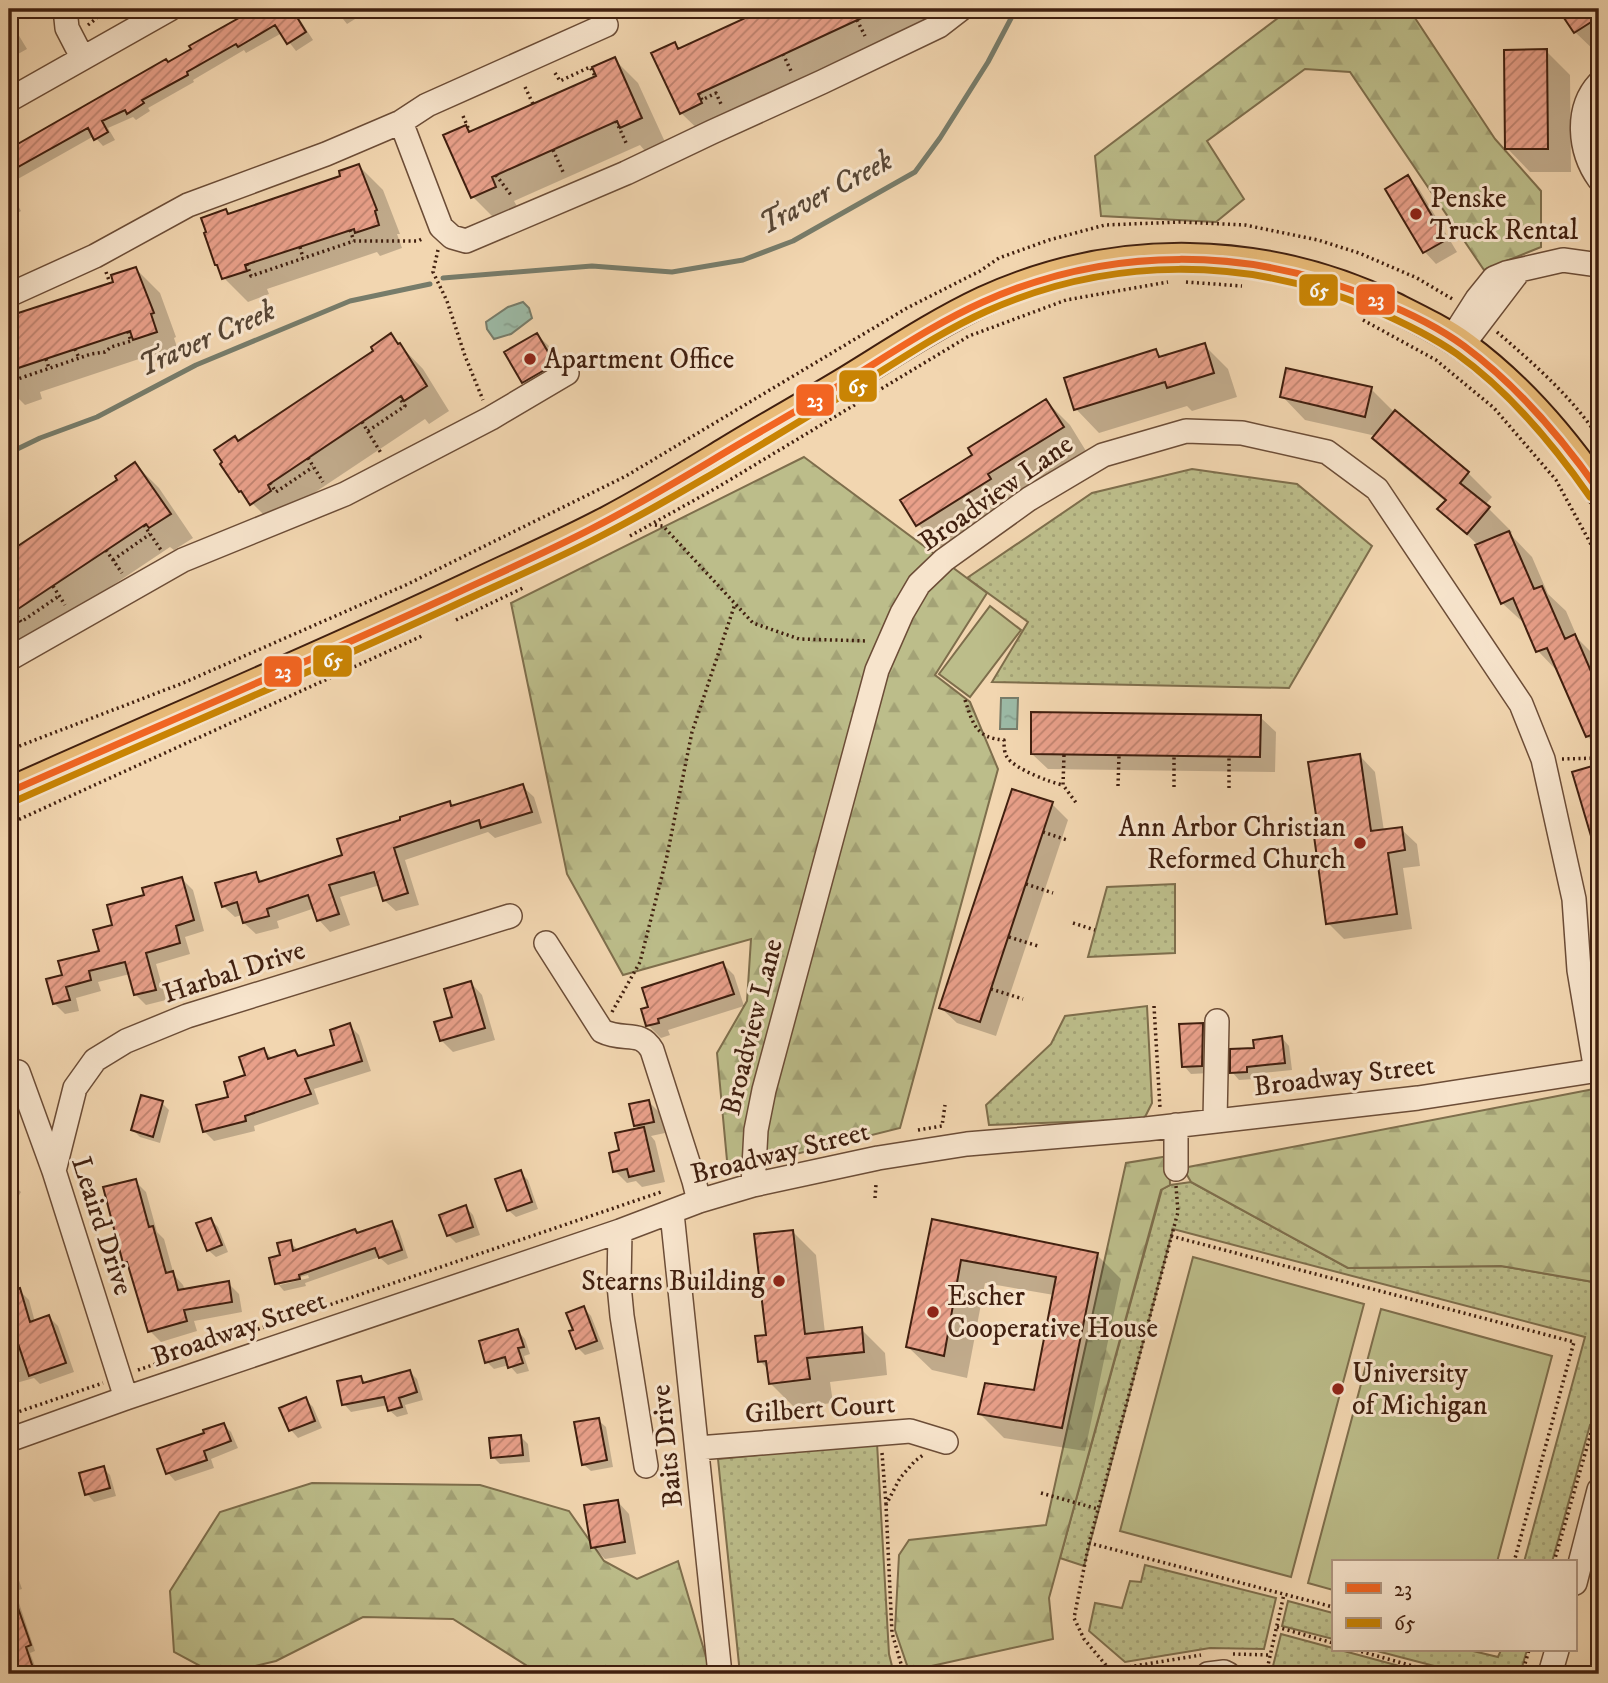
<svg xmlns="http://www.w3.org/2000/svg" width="1608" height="1683" font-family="'IM FELL DW Pica',serif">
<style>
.grass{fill:url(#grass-dots);stroke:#7e6e4c;stroke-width:2}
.forest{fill:url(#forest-firs);stroke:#7e6e4c;stroke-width:2}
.garden{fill:#bcbd8a;stroke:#7e6e4c;stroke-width:2}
.water{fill:url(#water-ripples);stroke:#777c6a;stroke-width:2}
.shadow{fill:#0003;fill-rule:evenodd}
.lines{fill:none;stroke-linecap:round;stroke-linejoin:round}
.stream{stroke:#777c6a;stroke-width:5}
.building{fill:url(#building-hatch);stroke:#401f0f;stroke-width:2}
.minor-casing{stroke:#6c4d37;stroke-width:26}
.major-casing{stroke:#401f0f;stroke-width:32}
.path{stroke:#401f0f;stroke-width:3.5;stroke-dasharray:2 3.5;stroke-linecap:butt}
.minor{stroke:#f7e4cc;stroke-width:23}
.major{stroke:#e9bb78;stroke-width:28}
.bus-1-casing{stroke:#f7e4cc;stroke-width:12}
.bus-2-casing{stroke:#f7e4cc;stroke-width:12}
.bus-1{stroke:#f26522;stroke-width:7}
.bus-2{stroke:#c98404;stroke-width:7}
.poi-dot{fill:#8f2418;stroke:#f7e4cc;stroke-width:2.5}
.labels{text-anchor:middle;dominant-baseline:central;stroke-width:6;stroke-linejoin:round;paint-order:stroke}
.poi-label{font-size:28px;fill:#401f0f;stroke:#f7e4cc;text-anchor:start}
.street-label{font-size:28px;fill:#401f0f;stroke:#f7e4cc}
.water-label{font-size:30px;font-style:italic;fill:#574635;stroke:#f7e4cc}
.line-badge{stroke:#f7e4cc;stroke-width:2.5}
.badge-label{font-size:19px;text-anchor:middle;font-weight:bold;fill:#fff}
</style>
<defs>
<pattern id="grass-dots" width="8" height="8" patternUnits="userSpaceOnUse" patternTransform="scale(1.75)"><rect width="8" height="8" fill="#bcbd8a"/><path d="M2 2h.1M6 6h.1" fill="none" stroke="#a3a276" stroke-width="1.8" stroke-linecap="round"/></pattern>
<pattern id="forest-firs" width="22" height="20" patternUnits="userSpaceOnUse" patternTransform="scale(1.75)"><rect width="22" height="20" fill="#bcbd8a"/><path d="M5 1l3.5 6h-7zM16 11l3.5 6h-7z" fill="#a3a276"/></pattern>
<pattern id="water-ripples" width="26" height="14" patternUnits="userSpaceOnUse" patternTransform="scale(1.75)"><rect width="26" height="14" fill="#9cbaa6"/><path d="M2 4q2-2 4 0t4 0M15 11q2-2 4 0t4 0" fill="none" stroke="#879f8e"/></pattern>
<pattern id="building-hatch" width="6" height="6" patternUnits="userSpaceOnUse" patternTransform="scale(1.75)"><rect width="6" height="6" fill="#e9a08a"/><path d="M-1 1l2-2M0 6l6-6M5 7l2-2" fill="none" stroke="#be826f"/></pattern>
</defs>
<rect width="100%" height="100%" fill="#f2d6b0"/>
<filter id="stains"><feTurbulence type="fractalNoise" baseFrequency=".00286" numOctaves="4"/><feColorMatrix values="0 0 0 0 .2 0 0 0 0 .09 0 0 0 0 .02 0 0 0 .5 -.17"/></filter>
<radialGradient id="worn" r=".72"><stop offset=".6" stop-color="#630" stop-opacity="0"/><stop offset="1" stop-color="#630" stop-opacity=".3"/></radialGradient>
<path class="grass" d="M1192 469 1297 484 1372 546 1289 688 992 682 1028 622 967 578 1092 493Z
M1175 884V953L1088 957 1107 887Z
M1147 1006 1152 1103 1144 1119 989 1125 986 1105 1051 1044 1065 1016Z
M1191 1182 1348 1268 1501 1266 1599 1283V1427L1598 1428 1590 1425 1552 1562H1524L1585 1337 1173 1229 1084 1566 1060 1558 1162 1189 1170 1185Z
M877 1443 889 1654 894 1674H740L718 1459Z
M1145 1565 1276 1598 1264 1649 1210 1648 1125 1662 1089 1631 1095 1603 1122 1608 1130 1581 1141 1582Z
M1288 1601 1333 1613V1639L1282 1626Z
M1281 1634 1429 1674H1271Z
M1373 1650H1469L1498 1657 1501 1650H1527L1520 1674H1465Z"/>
<path class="forest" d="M1290 9H1409L1495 139 1541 191V247L1484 270 1350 72 1305 69 1207 141 1244 199 1216 222 1101 216 1095 156Z
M804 457 987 593 935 675 970 702 998 769 900 1128 728 1171 717 1053 747 1001 751 939 623 975 567 874 511 603Z
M1599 1088V1283L1501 1266 1348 1268 1191 1182 1183 1168Z
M1169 1156 1170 1185 1161 1190 1049 1598 1053 1639 909 1671 895 1630 899 1555 909 1540 1046 1525 1126 1163Z
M312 1483 480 1485 569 1511 604 1561 637 1579 678 1561 711 1674H540L453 1619 363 1617 276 1661 222 1674H215L174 1652 170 1591 220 1512Z"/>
<path class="garden" d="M990 606 1021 630 970 697 939 674Z
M1193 1257 1364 1304 1291 1577 1120 1531Z
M1381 1309 1552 1356 1497 1562H1333V1590L1308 1583Z"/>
<path class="water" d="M523 302 529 308 532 318 511 334 494 339 487 329 486 322 508 307Z
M1001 698H1018L1017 729H1000Z"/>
<path class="shadow" d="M9 9H29V12L9 13Z
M267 9H293L313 40 296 51 282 33 246 53 244 50 193 80 194 82 148 108 150 111 136 120 133 117 108 128 115 140 103 146 94 136 9 184V150L166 61 168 64Z
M335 9H371L347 24Z
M770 9H953L705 136 681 113 675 44 681 50Z
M1560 9H1599V55L1575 32Z
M10 26 18 34 27 49 9 59Z
M1546 51 1570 75 1571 172H1530L1507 148Z
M614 59 638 83 665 142 645 151 640 145 514 201 519 210 496 220 473 197 466 127 472 133 598 77Z
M359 166 383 190 400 234H397L402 248 380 256 377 252 267 289 269 294 248 302 224 278 216 265 226 211 229 215 343 177Z
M1408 177 1419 189 1457 252 1436 264 1425 252 1388 189Z
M9 184 16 195 13 197 21 211 13 216 9 212Z
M136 269 160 293 176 337 174 338 180 356 158 363 151 355 40 392 42 399 25 405 9 389V318L115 283Z
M390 335 423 369 449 411 429 424 425 419 290 509 276 527 240 491 239 443 376 351Z
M537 335 549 346 566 376 535 394 524 382 506 352Z
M1204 345 1228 369 1237 397 1192 411 1187 406 1099 433 1076 409 1156 351 1162 358Z
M1371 389 1395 413 1468 473 1492 497 1485 505 1512 532 1510 534 1532 557 1548 594 1566 611 1578 639 1599 660V748L1587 736 1560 674 1538 651 1527 626 1502 603 1479 546 1440 509 1446 502 1398 462 1374 438 1376 436 1305 420 1282 396Z
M1046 401 1070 425 1086 451 1011 499 941 548 918 524 975 456Z
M135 464 159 488 193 538 174 550 170 547 34 638 9 648V555L120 481Z
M1260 717 1276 732 1275 772 1048 769 1032 754Z
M1360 756 1375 772 1384 831 1401 829 1417 844 1420 866 1403 868 1412 929 1344 939 1328 923 1321 837Z
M1599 766V859L1574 774Z
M522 786 534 797 542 823 495 838 488 832 405 860 419 905 396 911 384 900 380 885 340 897 350 925 330 932 319 920 315 908 277 921 279 928 256 934 244 923 242 915 235 917 223 906 255 874 264 883 344 856 403 821 449 803 453 807Z
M1052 804 1068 820 996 1036 957 1023 941 1008Z
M182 879 193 890 204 931 185 937 190 954 156 964 166 1000 146 1005 135 994 130 974 98 982 101 991 76 998 79 1011 65 1014 55 1004 64 976 101 952 114 926 146 896Z
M723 964 734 975 744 1006 668 1030 670 1035 661 1038 649 1026 643 1010Z
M471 983 482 995 495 1040 453 1052 441 1040Z
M1202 1024 1210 1032 1209 1073 1191 1074 1184 1066Z
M349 1025 359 1035 371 1071 314 1089 319 1104 254 1126 255 1131 214 1141 204 1131 264 1050 273 1059 295 1052 301 1057 337 1046Z
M1282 1038 1289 1046 1292 1070 1254 1074V1079L1239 1080 1232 1072 1256 1050Z
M649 1102 660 1113 665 1133 651 1136 655 1141 665 1182 642 1187 636 1181 627 1183 615 1171 621 1151 640 1130 636 1126Z
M162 1103 169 1110 160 1143 140 1137 133 1130Z
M520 1172 528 1180 538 1209 516 1217 508 1210Z
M9 1180 21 1192 9 1212Z
M135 1181 146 1192 157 1232 164 1239 174 1275 183 1285 185 1290 228 1283 239 1294 242 1312 194 1321 197 1331 161 1342 150 1331 131 1268 125 1262Z
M466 1207 473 1215 480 1235 456 1243 448 1235Z
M211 1220 218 1227 228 1252 216 1257 208 1250Z
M933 1221 1097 1255 1121 1279 1085 1451 1004 1438 980 1414 1035 1392 1054 1295 985 1283 967 1378 932 1370 908 1347Z
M391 1223 399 1231 408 1258 388 1265 379 1257 305 1283 306 1286 284 1291 277 1283 282 1257 290 1242 299 1251ZM308 1275 309 1278 280 1285V1282Z
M792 1231 816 1255 825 1333 861 1329 885 1353 887 1375 830 1382 833 1403 794 1407 770 1383 769 1370 760 1361Z
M9 1281 15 1291 19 1290 29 1300 35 1322 49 1317 58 1326 74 1372 40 1384 34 1378 9 1385V1330L13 1329 9 1312Z
M584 1308 591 1316 604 1349 585 1355 578 1348 575 1331Z
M518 1331 525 1339 530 1354 524 1356 529 1371 517 1374 509 1365 494 1369 487 1362Z
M410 1372 417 1379 423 1400 405 1405 408 1414 397 1417 389 1410 388 1405 351 1412 344 1404 361 1378 367 1384Z
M305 1399 313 1407 322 1428 298 1438 291 1430 282 1409Z
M598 1420 606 1427 613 1467 591 1471 583 1464Z
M224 1425 231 1432 238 1448 211 1459 214 1468 175 1481 168 1473 206 1434Z
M521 1437 528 1444 530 1462 500 1464 493 1457Z
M103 1468 110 1475 116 1496 94 1502 87 1494Z
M618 1502 629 1514 636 1554 605 1559 593 1547Z
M10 1566 16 1572 22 1589 15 1591 35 1651 30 1653 38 1674H16L11 1659H9Z
M388 1670 392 1674H375Z"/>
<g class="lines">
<path class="stream" d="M443 278 592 266 672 272 743 260 793 241 915 172 940 138 988 62 1016 9
M9 453 40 438 97 417 196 365 350 301 430 284"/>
</g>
<path class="building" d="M255 9H292L306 32 287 44 275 25 238 47 236 44 187 72 188 75 142 100 144 103 127 114 125 110 102 121 108 132 94 140 88 128 9 172V149L166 59 168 62 191 49 189 46Z
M765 9H881L698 94 702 103 680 114 651 53 675 42 678 49Z
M1558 9H1599V17L1574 33Z
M1547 49 1548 149H1505L1504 50Z
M615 57 642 118 620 128 617 121 492 177 496 187 471 198 443 135 466 125 469 132 596 76 592 67Z
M359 164 377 210 375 211 379 225 355 233 354 229 245 265 247 271 222 279 217 265H215L204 233 206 232 201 218 226 209 228 214 281 196 340 176 339 171Z
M1408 175 1446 240 1423 253 1385 189Z
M136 267 154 313 151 314 157 332 133 340 130 331 9 371V316L113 282 111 275Z
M391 333 398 344 400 343 427 386 404 401 401 396 268 485 271 491 250 505 241 491 239 492 220 464 222 462 214 450 235 436 238 441 373 351 371 347Z
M537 333 555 364 522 383 504 352Z
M1205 343 1214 373 1167 388 1165 382 1074 410 1064 378 1156 349 1159 357Z
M1286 368 1372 387 1365 417 1280 397Z
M1046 399 1064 427 988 474 991 479 916 526 900 500 972 455 968 448Z
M1395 410 1469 472 1460 483 1490 507 1467 534 1437 509 1446 500 1372 438Z
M135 462 171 514 149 528 146 524 9 615V552L117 480 115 476Z
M1509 531 1534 589 1542 586 1565 639 1575 634 1599 690V732L1586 737 1547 648 1536 652 1513 598 1501 604 1475 545Z
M1031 712 1261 715 1260 757 1031 754Z
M1360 754 1371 831 1402 827 1405 850 1388 853 1397 914 1326 924 1314 836 1319 835 1308 762Z
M1599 764V852L1596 853 1572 772Z
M523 784 532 812 481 828 479 820 394 848 408 893 383 901 374 872 329 885 339 914 317 921 308 895 267 909 269 916 243 923 237 902 222 907 215 883 256 872 259 882 342 855 337 839 400 820V817L450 801 451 806Z
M1012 789 1053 802 980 1022 939 1008Z
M182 877 194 920 176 926 180 943 146 953 156 990 134 995 125 962 89 971 91 980 66 987 70 1000 53 1004 46 979 62 975 58 961 99 951 93 930 112 925 107 905 144 895 142 888Z
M723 962 734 994 658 1019 659 1023 646 1026 641 1009 648 1007 642 988Z
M471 981 485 1028 440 1041 434 1022 452 1017 444 989Z
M350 1023 362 1061 305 1079 311 1094 245 1116 246 1121 203 1132 196 1105 228 1097 224 1082 245 1075 239 1057 264 1048 268 1059 295 1050 298 1056 334 1045 330 1030Z
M1203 1023 1202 1066 1182 1067 1179 1024Z
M1282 1036 1285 1063 1247 1067V1072L1230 1073V1049L1254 1048 1253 1040Z
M141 1095 163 1101 153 1137 131 1130Z
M649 1100 654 1122 634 1126 629 1104Z
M644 1127 654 1171 629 1177 627 1169 613 1172 609 1153 619 1150 615 1133Z
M521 1170 532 1202 507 1211 495 1179Z
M136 1179 149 1227 153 1226 166 1273 173 1271 178 1290 229 1281 232 1302 184 1310 187 1321 148 1332 127 1262 123 1263 103 1187Z
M466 1205 473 1227 447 1236 439 1215Z
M211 1218 222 1245 207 1251 196 1223Z
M932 1219 1098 1253 1062 1428 978 1414 985 1383 1034 1390 1056 1277 961 1260 944 1356 906 1347Z
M392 1221 402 1250 379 1258 375 1248 299 1275 300 1279 275 1284 269 1258 280 1255 277 1243 291 1240 293 1251 355 1229 357 1233Z
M793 1230 805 1334 862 1327 864 1352 807 1358 810 1379 769 1384 766 1361 758 1362 755 1336 766 1335 754 1234Z
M20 1288 30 1322 49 1315 66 1363 29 1376 9 1317V1291Z
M584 1306 597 1341 576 1349 569 1331 573 1330 566 1313Z
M518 1329 524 1347 518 1348 523 1363 508 1368 505 1357 485 1363 479 1341Z
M410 1370 417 1392 399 1398 402 1407 388 1411 384 1397 342 1405 337 1381 361 1376 363 1383Z
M306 1397 315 1421 289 1431 279 1408Z
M599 1418 607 1460 582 1465 574 1422Z
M224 1423 231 1441 204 1451 207 1460 166 1474 157 1449 204 1433 203 1430Z
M521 1435 523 1455 491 1458 489 1438Z
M104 1466 110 1488 85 1495 79 1473Z
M618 1500 625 1542 591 1548 584 1505Z
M11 1588 31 1645 26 1647 35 1674H14L9 1658V1589Z"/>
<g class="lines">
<defs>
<path id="minor" d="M65 9 67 28 82 57
M1599 83C1575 109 1579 151 1599 179
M9 100 170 9
M401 122 441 227 452 237 466 241 626 173 712 132 822 82 939 26 961 9
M9 295 95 256 188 205 326 154 401 122 427 105 606 25
M1471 334 1516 275
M1452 338 1477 299 1494 278 1506 273 1563 260 1599 265
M9 659 183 560 345 494 491 418 567 373
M546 943 602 1031C624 1042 640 1029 652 1050L694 1181 699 1201
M18 1072 54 1171 126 1398
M1215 1121 1217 1021
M1176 1169V1125
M54 1171 75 1088 95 1060 126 1041 187 1016 510 916
M753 1185 756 1130 764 1090 877 670 902 613 919 584 944 560 1029 499 1103 455 1186 431 1242 433 1327 452 1377 489 1521 704 1543 759 1574 899 1579 970 1596 1071
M672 1213 720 1674
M620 1231 619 1285 622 1316 646 1466
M9 1440 126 1398 620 1231 699 1201 753 1185 878 1158 967 1144 1146 1129 1418 1098 1599 1070
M698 1448 910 1431 946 1442
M1575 1583 1599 1490
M1208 1674 1224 1672 1228 1674
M1550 1674 1557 1650"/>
<path id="major" d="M9 792C163 723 318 658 471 586 517 564 564 544 609 520 649 499 688 475 726 452 765 428 805 406 843 383 889 355 935 324 984 301 1115 241 1264 244 1394 307 1418 319 1443 331 1465 347 1518 386 1562 437 1599 491"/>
</defs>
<use href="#minor" class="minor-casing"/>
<use href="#major" class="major-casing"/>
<path class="path" d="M909 9 912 14
M857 20 865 36
M88 25 108 9
M783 54 791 71
M555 73 560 81 590 67 595 76
M525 87 533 104
M699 93 702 100 716 93 721 104
M463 116 470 132
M616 121 627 145
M553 150 563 172
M496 175 511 195
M350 230 354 241
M300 247 303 258
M438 250 433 272 447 301 465 356 483 400
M247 264 251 276 354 241H418L424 238
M106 272 110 283
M1186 282 1242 286
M1363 320 1436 360 1494 408 1556 480 1599 559
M1497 332C1534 364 1572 397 1599 438
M75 349 79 358
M46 359 49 368
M9 382 91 354 105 352 111 347 131 341 128 332
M362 422 381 453
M368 431 405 406 399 397
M308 458 323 482
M270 483 276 492 313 467
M144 525 161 550
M655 525 663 526 753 623 799 639 868 641
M630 536 718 487 969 336 1066 300 1168 282
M106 550 122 573
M113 560 150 534
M53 586 65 605
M14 611 21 622 59 596
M456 620 525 587
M965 700C973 724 976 738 1004 740 1004 745 1004 753 1007 757 1013 768 1051 783 1063 785
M9 750 183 683 408 584 626 476 907 308 980 271 999 258 1049 240 1105 225 1181 222 1245 225 1318 240 1359 253 1417 278 1454 300
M1064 755 1063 785 1077 804
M1562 759 1599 758
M1118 786 1119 756
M1174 787V756
M1229 788V757
M9 824 424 635
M1043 832 1067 840
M1026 884 1053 893
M1073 923 1095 930
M1009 937 1038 946
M991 989 1023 999
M1154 1006 1160 1108
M612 1012 640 962 667 856 692 732 735 604
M9 1038 13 1053
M918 1130 942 1126 945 1105
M1176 1186 1178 1212 1089 1543 1333 1607
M875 1198 876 1184
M1171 1236 1574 1342 1514 1562
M138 1370 661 1192
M9 1415 103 1383
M882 1453 886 1504
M1041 1493 1098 1509
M1089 1543 1074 1618 1084 1639 1110 1670 1201 1655
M1554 1562 1593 1426
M1277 1627 1333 1643
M1356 1650 1441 1674
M1233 1654 1269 1655
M904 1674 892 1633 886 1505 900 1478 915 1461 923 1455
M1266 1674 1284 1594
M1522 1674 1529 1650"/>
<use href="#minor" class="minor"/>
<use href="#major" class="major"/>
<defs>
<path id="bus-1" d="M9 792C155 727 301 665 446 598 495 575 545 553 593 528 644 502 692 472 741 443 775 423 809 404 843 383 889 355 934 324 983 302 1110 245 1250 246 1377 300 1407 312 1438 327 1464 346 1518 386 1561 437 1599 491"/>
<path id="bus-2" d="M13 802C160 736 309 673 455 605 504 582 553 561 601 536 684 493 767 441 848 392 894 364 938 333 987 311 1110 256 1246 256 1370 308 1400 321 1430 335 1457 354 1510 392 1553 444 1590 497"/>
</defs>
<use href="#bus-1" class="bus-1-casing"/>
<use href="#bus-2" class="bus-2-casing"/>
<use href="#bus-1" class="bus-1"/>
<use href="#bus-2" class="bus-2"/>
</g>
<g class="poi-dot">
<circle cx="1416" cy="214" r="7"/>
<circle cx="530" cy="359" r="7"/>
<circle cx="1360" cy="843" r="7"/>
<circle cx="779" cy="1281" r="7"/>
<circle cx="933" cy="1312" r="7"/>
<circle cx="1338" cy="1389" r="7"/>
</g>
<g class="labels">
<g class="poi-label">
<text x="1430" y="198">Penske<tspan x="1430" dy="32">Truck Rental</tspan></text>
<text x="544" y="359">Apartment Office</text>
<text x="1346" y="827" text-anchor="end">Ann Arbor Christian<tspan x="1346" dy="32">Reformed Church</tspan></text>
<text x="765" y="1281" text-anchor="end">Stearns Building</text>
<text x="947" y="1296">Escher<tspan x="947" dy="32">Cooperative House</tspan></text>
<text x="1352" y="1373">University<tspan x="1352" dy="32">of Michigan</tspan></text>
</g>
<g class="street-label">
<text transform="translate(996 493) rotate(-35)">Broadview Lane</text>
<text transform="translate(234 972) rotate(-18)">Harbal Drive</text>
<text transform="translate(752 1027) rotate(-76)">Broadview Lane</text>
<text transform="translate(1344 1076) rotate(-7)">Broadway Street</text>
<text transform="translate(780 1153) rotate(-14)">Broadway Street</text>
<text transform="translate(102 1226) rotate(72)">Leaird Drive</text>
<text transform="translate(239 1329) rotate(-19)">Broadway Street</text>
<text transform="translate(820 1409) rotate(-4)">Gilbert Court</text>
<text transform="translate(667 1446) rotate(-96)">Baits Drive</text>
</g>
<g class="water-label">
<text transform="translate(826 193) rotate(-28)">Traver Creek</text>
<text transform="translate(207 339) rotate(-24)">Traver Creek</text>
</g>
</g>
<g class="line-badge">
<rect x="1298" y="273" width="41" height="34" rx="7" fill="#c98404"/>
<rect x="1355" y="283" width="41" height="33" rx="7" fill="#f26522"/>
<rect x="838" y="369" width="40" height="34" rx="7" fill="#c98404"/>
<rect x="795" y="383" width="40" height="34" rx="7" fill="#f26522"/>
<rect x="312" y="644" width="41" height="34" rx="7" fill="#c98404"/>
<rect x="263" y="655" width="40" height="33" rx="7" fill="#f26522"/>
</g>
<g class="badge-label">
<text x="1319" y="297">65</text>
<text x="1376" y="306">23</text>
<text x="858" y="393">65</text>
<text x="815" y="407">23</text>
<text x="333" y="667">65</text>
<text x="283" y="678">23</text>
</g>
<rect width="1608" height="1683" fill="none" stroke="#f2d6b0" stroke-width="35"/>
<rect x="10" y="10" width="1587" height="1662" fill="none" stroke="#401f0f" stroke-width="3.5"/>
<rect x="18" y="18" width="1573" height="1648" fill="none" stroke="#401f0f" stroke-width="2"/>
<rect x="1332" y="1560" width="245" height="91" fill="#f7e4cc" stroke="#ae9580" stroke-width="2"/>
<rect x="1346" y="1583" width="35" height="10" fill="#f26522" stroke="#ae9580" stroke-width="2"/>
<text x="1394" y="1596" font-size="21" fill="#401f0f">23</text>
<rect x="1346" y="1618" width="35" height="10" fill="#c98404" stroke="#ae9580" stroke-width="2"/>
<text x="1394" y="1630" font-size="21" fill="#401f0f">65</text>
<rect width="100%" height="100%" filter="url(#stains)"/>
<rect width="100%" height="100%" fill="url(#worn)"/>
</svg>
